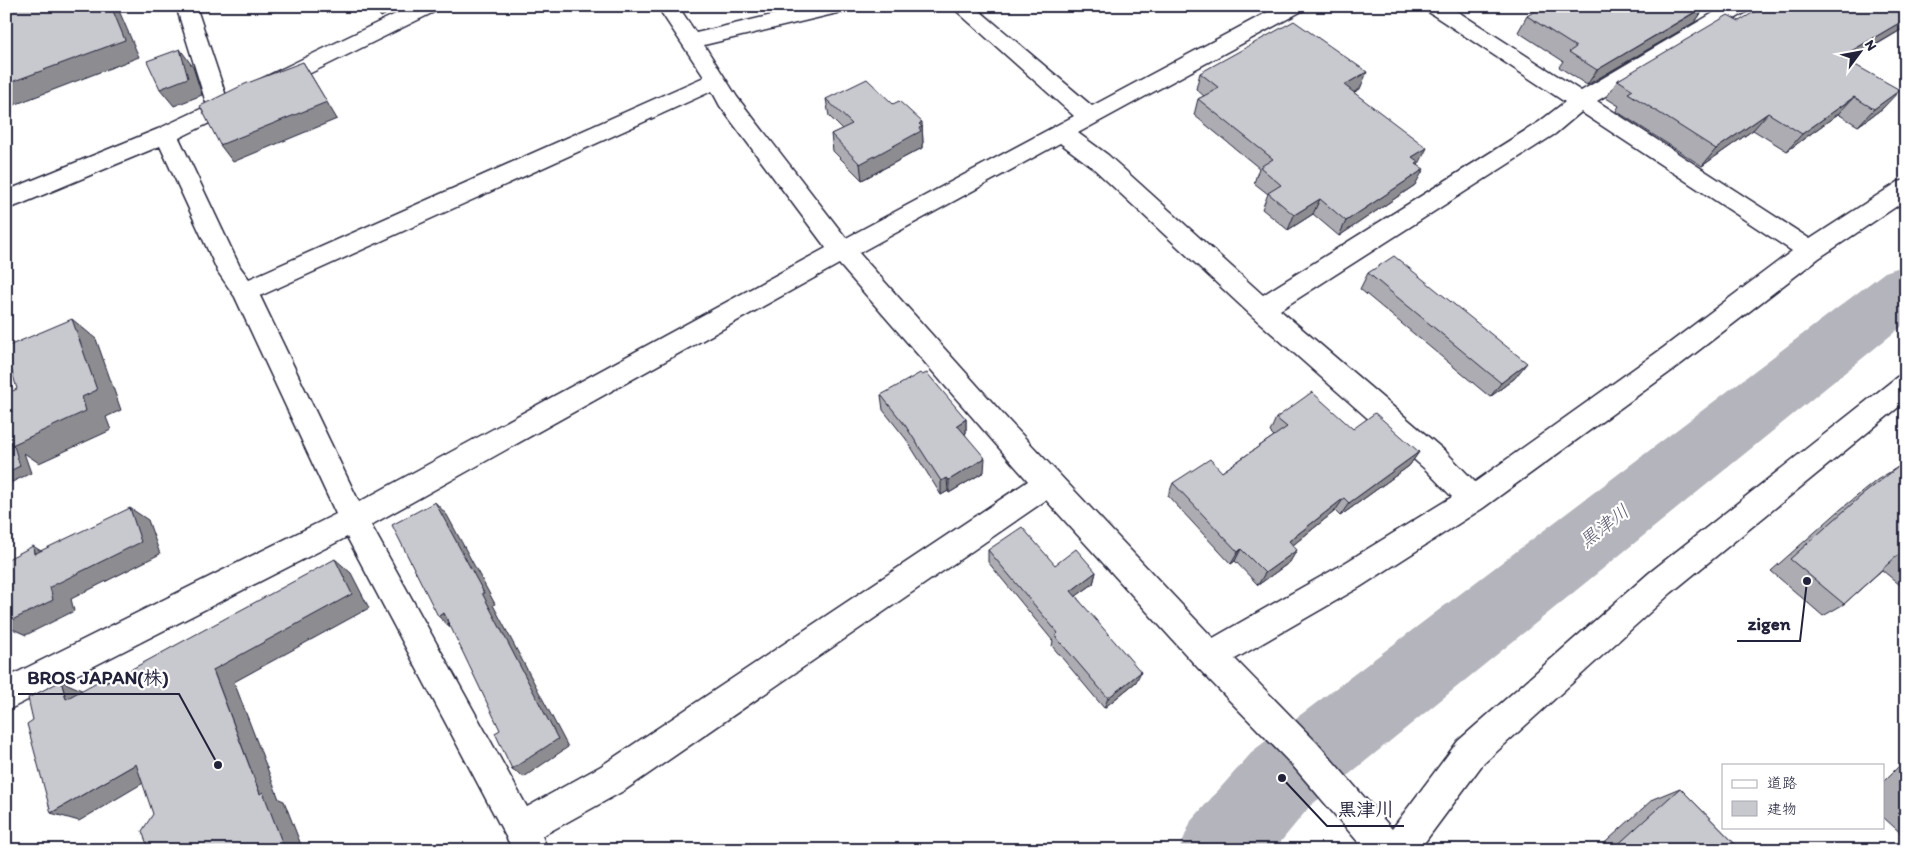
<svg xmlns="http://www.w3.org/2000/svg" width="1912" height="856" font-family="Itim,'Klee One',sans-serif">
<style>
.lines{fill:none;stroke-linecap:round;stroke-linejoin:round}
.river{fill:#b4b4bc;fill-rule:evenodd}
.minor-casing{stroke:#22223b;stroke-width:3}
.minor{fill:#fff;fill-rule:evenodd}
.wall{fill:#acacb2;stroke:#22223b}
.shaded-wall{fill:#8c8c91;stroke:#22223b}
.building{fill:#c8c8cf;stroke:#22223b}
.labels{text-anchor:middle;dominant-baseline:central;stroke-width:4.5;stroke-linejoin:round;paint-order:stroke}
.water-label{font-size:19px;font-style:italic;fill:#5c5c6f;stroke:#fff}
.leader{fill:none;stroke:#22223b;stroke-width:2}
.callout-dot{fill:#22223b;stroke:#fff;stroke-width:2}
.callout-label{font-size:19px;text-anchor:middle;font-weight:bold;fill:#22223b;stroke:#fff;stroke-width:4.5;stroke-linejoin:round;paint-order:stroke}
</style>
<rect width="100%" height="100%" fill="#fff"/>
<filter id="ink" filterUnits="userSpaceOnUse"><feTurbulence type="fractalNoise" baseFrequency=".02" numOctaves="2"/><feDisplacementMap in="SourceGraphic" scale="10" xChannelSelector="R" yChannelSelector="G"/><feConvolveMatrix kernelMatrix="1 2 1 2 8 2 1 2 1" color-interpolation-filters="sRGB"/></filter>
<g filter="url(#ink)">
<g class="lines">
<path class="river" d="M1906 265V323L1310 806 1274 850H1179L1191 821 1254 750 1885 272Z"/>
<defs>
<path id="minor" d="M176 6H196L226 96 412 6H439L436 11 179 138 240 267 249 279 704 77 657 6H678L696 33 810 6H849L846 11 704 45 737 97 846 238 1074 116 951 6H974L1092 106 1279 6H1305L1302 11 1078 133 1108 155 1263 295 1539 122 1565 102 1427 11 1424 6H1449L1581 91 1725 6H1751L1748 11 1597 101 1810 239 1898 182 1906 180V200L1819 258 1681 364 1483 508 1360 587 1235 659 1317 743 1392 829 1458 741 1649 573 1897 377 1906 374V401L1671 593 1482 765 1419 850H1365L1293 766 1198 668 1046 500 625 790 542 836 548 850H513L347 537 6 711V678L336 514 235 297 218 272 160 146 21 204 13 207 6 205V191L158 129 207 106ZM712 91 720 106 826 248 359 502 260 296ZM1581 112 1792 251 1663 348 1475 482 1446 452 1280 310 1555 134ZM1060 143 1092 167 1252 316 1426 470 1452 497 1338 567 1213 638 1009 421 859 253ZM839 264 1028 481 601 766 527 807 371 525Z"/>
</defs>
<use href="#minor" class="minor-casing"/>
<use href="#minor" class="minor"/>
</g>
<path class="wall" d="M372 6H401L381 17Z
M1706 6 1695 22 1587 85 1559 67 1563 61 1518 32 1527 16Z
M1906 6V27L1849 61 1883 108 1858 126 1838 114 1787 151 1753 130 1702 166 1616 111 1619 106 1606 98 1618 80 1739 21Z
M1200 73 1360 89 1354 92 1419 164 1418 165 1415 185 1339 236 1313 214 1288 230 1262 209 1268 194 1254 183 1259 168 1194 115 1198 99 1204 96 1196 89Z
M826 99 893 104 922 126 923 143 922 144V148L862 180 833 151 831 134 842 129 829 116Z
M1368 273 1515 378 1490 397 1360 289Z
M881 395 966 419V433L965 434 984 472 949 493 948 491 941 495 906 439 883 410Z
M1276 418 1353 429 1419 452 1409 466 1340 516 1335 511 1293 545 1290 562 1258 585 1235 561 1231 564 1168 496 1173 483 1222 472 1274 436 1270 432Z
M1898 467 1906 473V590L1882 570 1844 604 1823 616 1771 571 1841 509 1877 480Z
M988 550 1055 565 1096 572 1093 584 1076 596 1136 682 1104 708 1052 646 1053 641 988 562Z
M1906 759V838L1883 817V782Z
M1680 788 1741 850H1597L1653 799Z"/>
<path class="shaded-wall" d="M111 6H117L139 57 6 108V84Z
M378 6H401L381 17 376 8Z
M1706 6 1695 22 1587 85 1597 70Z
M1906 19V27L1904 28 1826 74 1841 57Z
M180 49 193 67 202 95 174 106 160 89Z
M303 62 337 119 233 162 220 145Z
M1367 72 1360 89 1338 101 1344 85Z
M1900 90 1883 108 1858 126 1874 109Z
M1854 97 1838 114 1787 151 1802 134Z
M1768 113 1753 130 1702 166 1716 149Z
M922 122 923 143 922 144V148L862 180 860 164Z
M1427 148 1419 164 1417 166 1412 157Z
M1424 169 1415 185 1339 236 1346 221Z
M1320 199 1313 214 1288 230 1294 215Z
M72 319 96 339 121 410 106 417 111 430 39 463 24 453 31 473 6 485V473L12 445 82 397Z
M1527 363 1515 378 1490 397 1501 383Z
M966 419V433L957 439V425Z
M1419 452 1409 466 1340 516 1349 503Z
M985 458 984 472 949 493V480Z
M947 478 948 491 941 495V481Z
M1344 498 1335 511 1282 554 1289 541Z
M435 502 447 515 495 604 493 605 568 747 524 777 512 769Z
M130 508 148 520 160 554 71 599 74 611 26 635 6 626V623Z
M33 546 54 559 34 554Z
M1241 549 1235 561 1231 564 1238 552Z
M1297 550 1290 562 1258 585 1265 573Z
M335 559 351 573 369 608 234 682 279 799 284 801 303 850H285L260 794 213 670Z
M1096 572 1093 584 1068 602 1071 591Z
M444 613 450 627 438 616Z
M1141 672 1136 682 1104 708 1108 698Z
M104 678 128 689 106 683Z
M61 681 86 692 66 699Z
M136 764 160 773 79 821 51 813Z"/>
<path class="building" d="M6 6H111L125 40 6 84Z
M1543 6H1705L1597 70 1569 52 1576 47 1527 16Z
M1764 6H1906V19L1841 57 1900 90 1874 109 1854 97 1802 134 1768 113 1716 149 1628 93 1633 90 1618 80 1728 15 1739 21Z
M1294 21 1367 72 1344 85 1427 148 1412 157 1419 162 1416 164 1424 169 1346 221 1320 199 1294 215 1268 193 1281 185 1260 167 1273 159 1198 99 1219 88 1200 73Z
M180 49 188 78 160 89 147 61Z
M303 62 327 102 220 145 200 106 245 84Z
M867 79 893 104 899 101 922 122 919 124 922 127 919 128 921 131 860 164 831 134 852 124 826 99Z
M1394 256 1527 363 1501 383 1368 273Z
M72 319 97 390 82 397 86 411 12 445 6 424V394L17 389 6 351V347Z
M920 373 922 375 927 373 966 419 957 425 985 458 949 480 947 478 941 481 905 425 881 395Z
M1312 392 1353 429 1375 413 1419 452 1349 503 1344 498 1289 541 1297 550 1265 573 1241 549 1238 552 1173 483 1210 459 1222 472 1287 427 1276 418Z
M10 439 12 445 14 446 20 466 6 473V441Z
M1898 467 1906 473V559L1899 554 1844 604 1790 559 1861 496Z
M435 502 484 593H482L558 739 512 769 495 733 500 730 444 613 438 616 392 525Z
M130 508 141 542 50 587 53 600 6 623V560L33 546 34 554Z
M1022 527 1055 565 1076 549 1096 572 1071 591 1141 672 1108 698 1055 636 1058 633 988 550Z
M335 559 352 594 213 670 260 794 263 792 285 850H149L142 831 153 814 136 764 51 813 27 724 33 720 28 698 61 681 66 699 104 678 106 683Z
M1680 788 1741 850H1612Z"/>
</g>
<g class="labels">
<g class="water-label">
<text transform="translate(1604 526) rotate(-38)">黒津川</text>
</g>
</g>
<path class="leader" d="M1807 581L1800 641H1737M218 765L179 694H18M1282 778L1327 826H1404"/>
<g class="callout-dot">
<circle cx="1807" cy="581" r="5"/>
<circle cx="218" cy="765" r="5"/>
<circle cx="1282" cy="778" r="5"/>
</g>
<g class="callout-label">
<text x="1769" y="630">zigen</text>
<text x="98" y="684">BROS JAPAN(株)</text>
<text x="1366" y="816">黒津川</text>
</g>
<rect width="1912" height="856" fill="none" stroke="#fff" stroke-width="25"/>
<rect x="12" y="12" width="1887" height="831" fill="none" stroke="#22223b" stroke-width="2" filter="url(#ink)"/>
<rect x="1722" y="764" width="162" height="65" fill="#ffffff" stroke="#a7a7b1"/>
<rect x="1732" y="780" width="25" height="8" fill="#ffffff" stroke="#a7a7b1"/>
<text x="1767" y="788" font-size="15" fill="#22223b">道路</text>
<rect x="1732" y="801" width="25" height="15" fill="#c8c8cf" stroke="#a7a7b1"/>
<text x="1767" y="814" font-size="15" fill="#22223b">建物</text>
<g transform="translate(1860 52) rotate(58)" stroke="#ffffff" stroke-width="4" paint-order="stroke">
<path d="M0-4L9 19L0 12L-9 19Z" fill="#22223b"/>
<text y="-8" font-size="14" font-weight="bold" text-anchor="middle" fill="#22223b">N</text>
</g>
</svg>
